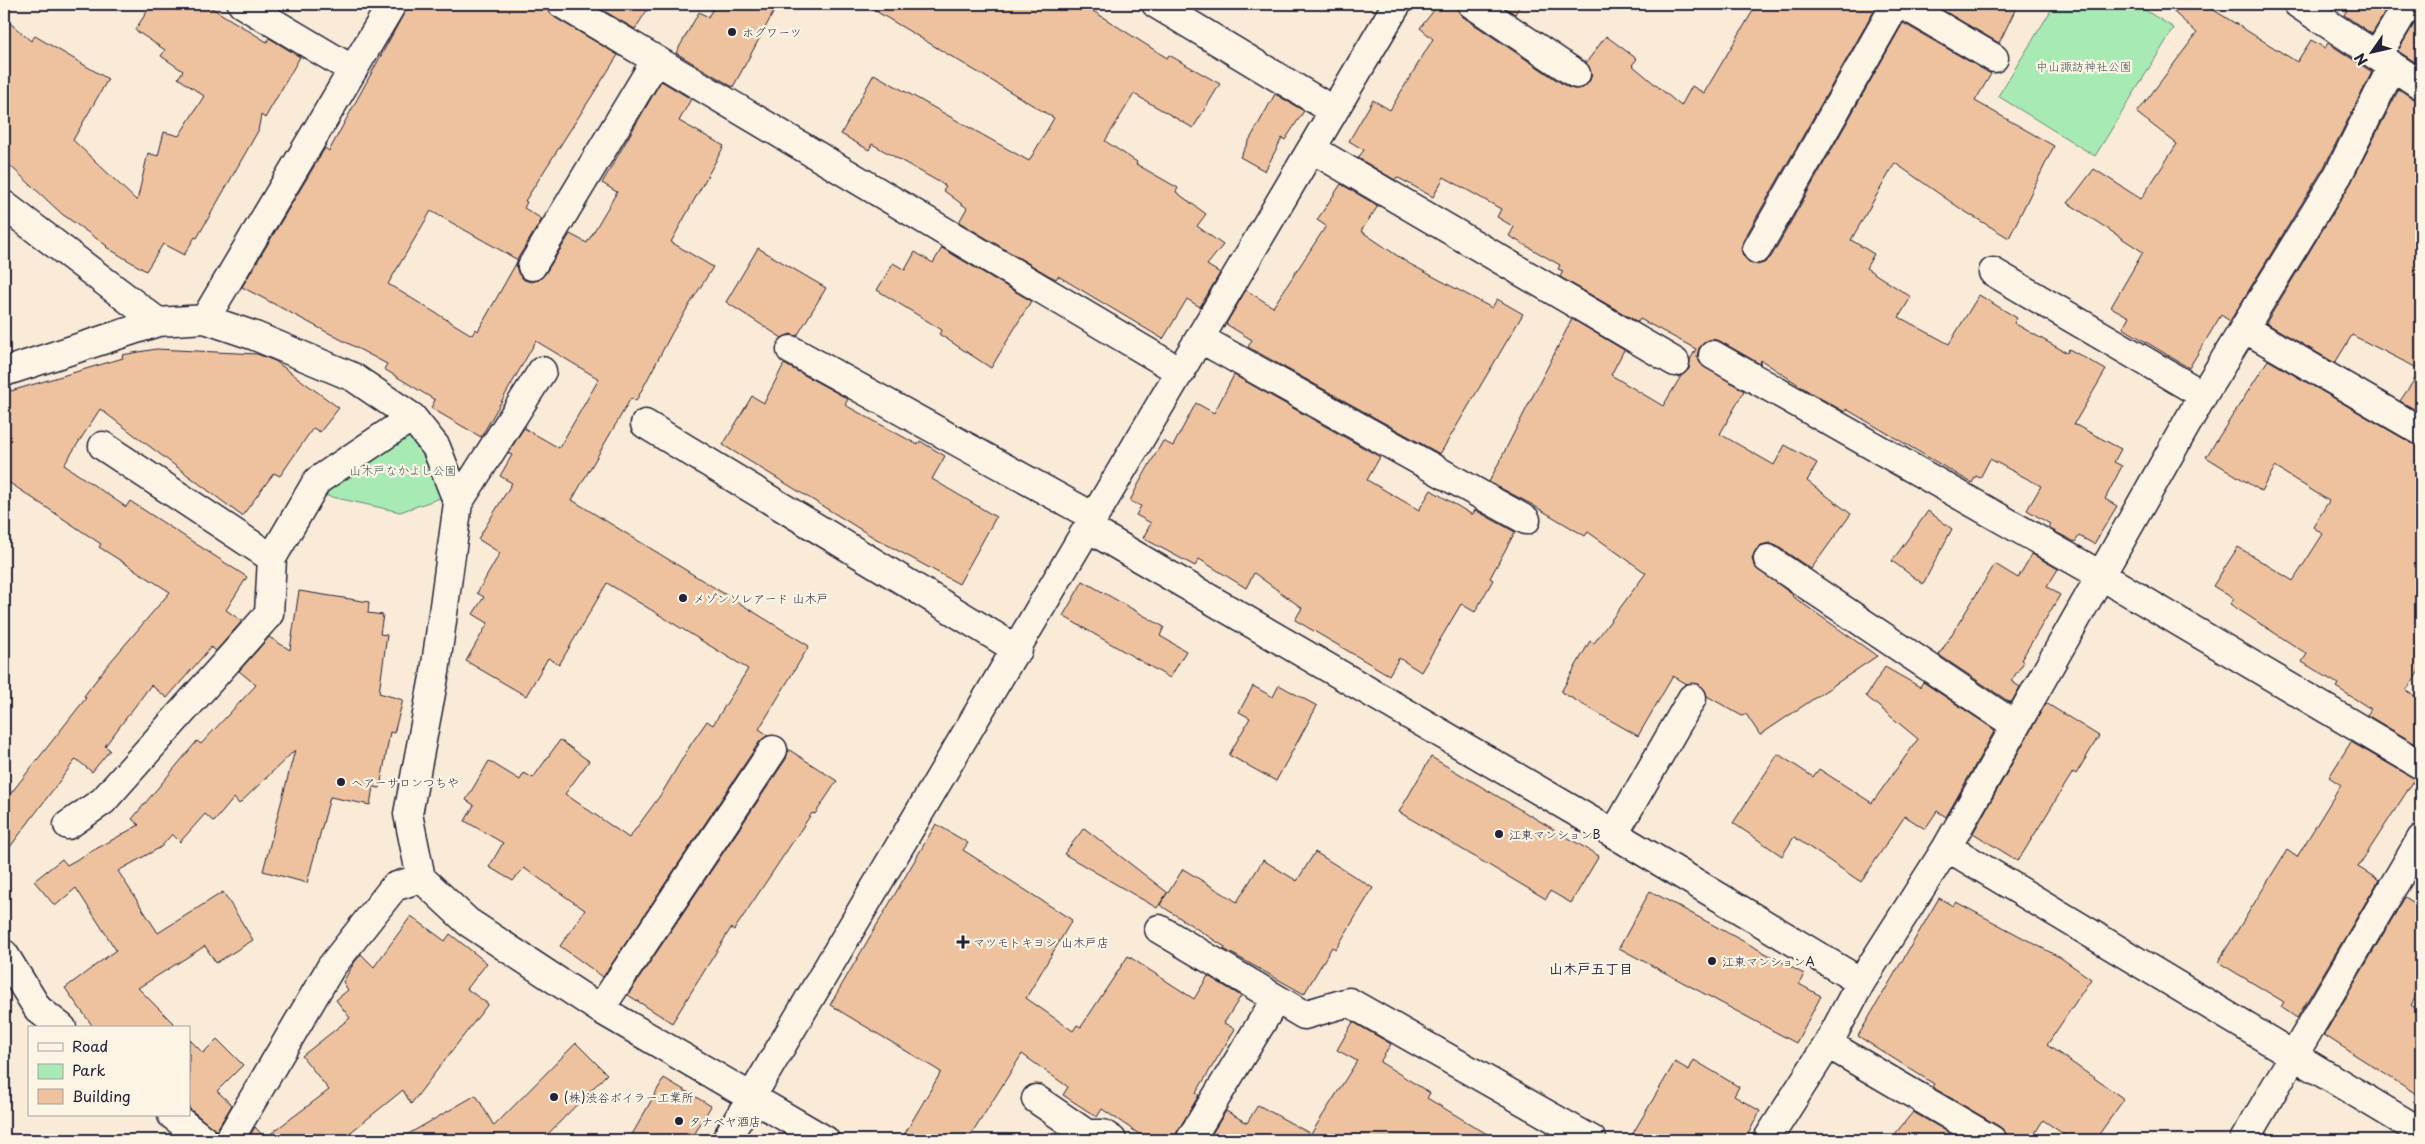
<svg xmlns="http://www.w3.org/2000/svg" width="2425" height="1144" font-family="'Playpen Sans','Klee One',sans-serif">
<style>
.green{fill:#a8eab4;stroke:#658678}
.building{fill:#efc29f;stroke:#22223b;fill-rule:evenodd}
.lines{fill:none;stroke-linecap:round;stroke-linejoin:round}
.minor-casing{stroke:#22223b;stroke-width:31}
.minor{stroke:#fcf5e5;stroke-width:28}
.poi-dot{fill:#22223b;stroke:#fcf5e5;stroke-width:2}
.labels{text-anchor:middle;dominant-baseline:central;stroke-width:4.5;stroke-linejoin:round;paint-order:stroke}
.poi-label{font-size:12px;fill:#22223b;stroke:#fcf5e5;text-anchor:start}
.park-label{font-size:12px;fill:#445459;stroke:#fcf5e5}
.neighbourhood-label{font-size:14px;font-weight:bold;fill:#22223b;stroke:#fcf5e5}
</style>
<rect width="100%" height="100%" fill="#f9ebd7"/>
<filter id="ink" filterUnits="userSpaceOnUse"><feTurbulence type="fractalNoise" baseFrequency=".02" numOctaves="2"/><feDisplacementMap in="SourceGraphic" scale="10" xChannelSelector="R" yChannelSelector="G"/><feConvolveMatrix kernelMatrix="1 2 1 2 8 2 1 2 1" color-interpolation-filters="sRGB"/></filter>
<g filter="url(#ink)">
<path class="green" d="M2055 4H2135L2174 28 2095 156 1998 96Z
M412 417 455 493 400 512 310 492Z"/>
<path class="building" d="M152 4H205L267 42 269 38 300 57 265 118 261 115 258 131 197 238 195 237 184 255 163 244 146 271 106 247 107 246 62 214 4 160V18L31 41 35 36 108 79 73 140 137 201 148 153 158 156 164 132 179 136 204 96 178 78 183 71 161 56 165 50 135 30Z
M409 4H546L548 11 554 17 618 55 525 201 527 202 524 208 542 219 518 258 516 265 518 273 524 280 531 282 539 280 545 274 570 234 587 243 617 192 602 183 661 81 691 99 679 121 724 146 671 242 713 267 673 331 636 401 631 398 572 500 809 646 759 729 768 735 760 741 603 977 560 946 585 910 524 868 513 881 489 867 503 843 465 821 474 805 466 800 489 761 520 780 524 773 533 778 560 740 589 761 565 794 629 838 662 793 691 744 707 721 713 725 748 669 607 583 559 665 548 658 526 696 466 661 488 623 473 614 484 597 477 593 500 553 478 539 512 483 500 476 512 455 508 453 524 428 559 448 599 379 536 341 481 437 431 408 435 400 384 369 387 364 242 287 325 148 329 151ZM431 211 518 260 478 331 476 329 472 335 388 284Z
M592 4H651L635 29Z
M716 4H778L733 87 676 53 699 12 708 17Z
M864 4H1082L1167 58 1169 55 1220 84 1193 128 1134 94 1105 141 1137 162 1136 164 1178 188 1176 192 1206 214 1197 226 1223 245 1207 265 1220 273 1200 307 1187 299 1163 339 1058 276 1056 279 1048 275 959 222 967 208 943 190 946 186 872 144 869 150 841 134 874 74 1029 161 1054 118Z
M1439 4H1457L1458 11 1463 17 1567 87 1574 89 1583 88 1589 82 1592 75 1586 63 1606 36 1637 59 1632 65 1681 106 1692 86 1704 93 1757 4H1878L1743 241 1741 249 1743 256 1749 262 1757 265 1764 263 1771 257 1903 23 1991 74 1975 101 2054 146 2009 238 1961 209 1895 163 1851 240 1874 254 1866 268 1911 297 1899 317 1949 344 1979 295 2017 318 2014 323 2067 353 2069 349 2106 370 2074 424 2121 449 2114 462 2122 466 2105 499 2117 506 2094 544 2079 536 2075 542 2048 528 2050 524 2027 510 2041 486 1990 459 1980 478 1976 476 1972 483 1846 409 1845 412 1811 393 1761 360 1760 364 1720 341 1712 339 1706 341 1699 348 1697 356 1700 363 1744 391 1720 434 1774 465 1785 445 1817 463 1807 481 1851 514 1811 569 1777 546 1769 543 1761 545 1755 551 1752 558 1754 566 1793 595 1792 596 1877 656 1760 735 1746 714 1742 716 1707 696 1705 690 1699 684H1687L1673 676 1638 736 1561 692 1590 641 1594 643 1646 573 1588 532 1585 536 1531 504 1489 482 1572 319 1624 350 1611 375 1663 406 1681 376 1689 369 1690 360 1696 349 1640 319 1638 322 1560 277 1563 271 1558 269 1560 265 1509 236 1514 227 1497 217 1501 209 1444 177 1433 197 1397 177 1395 180 1358 158 1364 150 1349 141 1373 100 1390 110 1433 39 1420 28Z
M1500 4H1521L1515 14Z
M1932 4H2018L1999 43Z
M2165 4H2204L2297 62 2311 40 2325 48 2328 43 2372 72 2324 167 2230 321 2221 315 2189 368 2123 328 2129 317 2111 307 2143 252 2068 203 2094 169 2141 199 2177 144 2137 113 2197 33Z
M2350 4H2390L2372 34 2344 15Z
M2417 19 2421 21V66L2398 51Z
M2399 89 2412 98 2421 100V370L2352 335 2335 363 2266 323 2351 183Z
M1275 94 1304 111 1285 140 1282 138 1265 171 1240 157Z
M1341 184 1378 206 1361 231 1408 263 1492 308 1497 299 1523 314 1440 454 1248 347 1252 340 1226 324 1246 290 1273 307 1326 226 1317 220Z
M758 248 826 288 797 336 790 334 782 338 726 302Z
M942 248 1031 301 991 368 939 334 942 330 877 290 893 263 905 270 915 252 933 263Z
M156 349 257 354 275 361 339 408 320 432 313 428 280 476 274 473 242 516 100 409 64 465 126 507 130 501 247 577 226 610 242 621 216 651 211 647 167 698 151 685 105 746 110 750 92 772 76 759 4 855V802L86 698 84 696 106 667 170 592 99 547 101 544 4 479V393L123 358 122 355Z
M2268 360 2413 444 2421 447V668L2406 691 2421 700V747L2367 715 2371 709 2336 687 2338 684 2302 662 2307 654 2230 604 2234 599 2213 586 2238 547 2293 581 2323 534 2313 527 2329 501 2275 467 2261 491 2206 457Z
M784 364 848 399 845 405 918 445 920 441 945 456 932 479 996 517 959 584 873 537 723 445 752 396 764 403Z
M2421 370V413L2400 401Z
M1234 375 1380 457 1367 480 1419 510 1431 490 1471 514H1473L1475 510 1515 532 1490 578 1493 580 1475 612 1461 604 1421 672 1399 658 1389 675 1295 620 1302 608 1254 573 1246 588 1199 559 1195 566 1143 538 1151 523 1136 515 1141 506 1130 501 1139 483 1163 441 1173 446 1196 403 1214 413Z
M1928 511 1952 529 1923 584 1892 561Z
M2032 554 2058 569 2047 587 2060 595 2021 660 2024 662 2011 681 2020 687 2011 703 1939 655 1995 564 2018 578Z
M1083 581 1164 627 1160 636 1186 651 1170 678 1063 616Z
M299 591 369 602 368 613 383 615 380 634 387 635 379 693 403 700 394 733 390 732 380 788 373 787 370 805 330 797 307 883 263 871 295 750 239 804 234 798 214 822 205 814 180 842 172 834 161 847 118 871 158 933 223 892 253 940 216 963 205 946 138 988 178 1028H94L65 988 116 950 76 888 55 906 34 881 62 859 67 865 139 825 132 819 197 741 201 744 256 685 239 671 269 637 290 650Z
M1885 667 1920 687 1923 682 1995 730 1946 817 1937 811 1925 829 1905 816 1861 882 1794 837 1782 856 1733 823 1778 754 1813 777 1819 769 1872 803 1918 739 1866 696Z
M1279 685 1317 706 1276 781 1229 755 1250 718 1239 712 1253 686 1273 697Z
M2046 703 2099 736 2076 774 2073 772 2018 861 1973 833Z
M2351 742 2415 779 2358 867 2379 880 2297 1018 2281 1007 2284 1002 2218 962 2287 850 2297 857 2341 785 2329 777Z
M788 749 837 781 815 814 812 813 734 930 731 928 672 1023 628 995 786 759Z
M1431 757 1599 856 1571 903 1550 891 1546 899 1399 812Z
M936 824 968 843 963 850 1072 920 1026 998 1073 1031 1077 1025 1081 1027 1128 956 1194 999 1208 976 1241 996 1224 1023 1235 1029 1196 1093 1199 1095 1177 1132 1174 1140H1148L1102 1109 1097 1117 1063 1095 1068 1087 1022 1054 968 1140H901L941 1072 830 1005Z
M1084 828 1168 893 1183 869 1237 902 1263 860 1297 881 1315 852 1373 888 1336 949 1332 947 1304 994 1224 949 1225 947 1160 905 1167 893 1157 908 1064 854Z
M1650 891 1804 974 1799 984 1821 996 1796 1043 1619 948Z
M2405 897 2421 907V988L2411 1005 2421 1012V1097L2324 1035Z
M1939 898 1953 906 1956 902 2061 958 2091 979 2047 1045 2124 1099 2095 1140H2072L2043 1120 2031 1140H2008L2006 1133 2000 1127 1932 1087 1934 1084 1858 1036Z
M411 916 445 941 450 934 487 963 467 989 488 1004 411 1104 403 1090 341 1140H247L255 1127 265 1138 329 1090 302 1056 350 1018 336 1000 348 990 343 982 354 963 361 954 374 967Z
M1353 1022 1391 1044 1380 1062 1430 1093 1427 1098 1497 1140H1208L1226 1111 1247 1123 1258 1105 1311 1134 1357 1061 1337 1050Z
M189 1039 203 1053 217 1039 243 1065 217 1091 232 1105 216 1131 189 1108Z
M576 1043 607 1074 542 1140H398L476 1095 494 1126Z
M1694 1060 1739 1087 1734 1096 1760 1111 1745 1140H1629L1675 1062 1689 1070Z
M664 1078 711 1106 691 1140H629Z
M1913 1112 1962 1140H1890Z"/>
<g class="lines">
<defs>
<path id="minor" d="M242 4 353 70
M562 4 1181 372
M1156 4 1334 111
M1472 4 1576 74
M1902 4 1994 58
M2298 4 2421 85
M2377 56 2408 4
M1312 149 1675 362
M4 205 158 322 205 319 255 336 353 377 412 417 436 447 458 503 435 672 408 814 421 878 468 922 600 1009 825 1140
M1757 249 1896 4
M532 266 656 60
M1993 272 2203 395
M205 319 392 4
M2244 328 2421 431
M1201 339 1526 520
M791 350 1094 517
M1713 355 2102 576 2421 765
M4 372 158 322
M645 424 1018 650
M103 446 272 558
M458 503 542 371
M1088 528 1614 834 1861 982
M1768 559 2015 725
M68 825 103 801 269 614 272 558 317 481 412 417
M1614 834 1692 698
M1947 847 2421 1132
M1159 929 1304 1015 1349 1002 1592 1140
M4 954 38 1009 62 1028
M600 1009 773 750
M1828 1044 1992 1140
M1036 1099 1087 1134H1103L1112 1140
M172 1115 204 1140
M229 1140 331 967 394 887 421 878
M726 1140 1397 4
M1190 1140 1276 999
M1767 1140 1828 1044 1861 982 1947 847 2203 395 2338 175 2392 67
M2244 1140 2421 839"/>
</defs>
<use href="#minor" class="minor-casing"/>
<use href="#minor" class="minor"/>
</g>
</g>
<g class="poi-dot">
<circle cx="732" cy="32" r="5"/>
<circle cx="683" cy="598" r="5"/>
<circle cx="341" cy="782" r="5"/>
<circle cx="1499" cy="834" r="5"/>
<path d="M960.5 934.5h5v5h5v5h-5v5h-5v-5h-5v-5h5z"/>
<circle cx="1712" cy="961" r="5"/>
<circle cx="554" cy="1097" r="5"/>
<circle cx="679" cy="1121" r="5"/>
</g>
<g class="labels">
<g class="poi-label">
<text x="742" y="32">ホグワーツ</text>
<text x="693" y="598">メゾンソレアード 山木戸</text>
<text x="351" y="782">ヘアーサロンつちや</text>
<text x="1509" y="834">江東マンションB</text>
<text x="973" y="942">マツモトキヨシ 山木戸店</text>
<text x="1722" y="961">江東マンションA</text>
<text x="564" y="1097">(株)渋谷ボイラー工業所</text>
<text x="689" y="1121">タナベヤ酒店</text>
</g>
<g class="park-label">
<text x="2084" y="66">中山諏訪神社公園</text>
<text x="403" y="470">山木戸なかよし公園</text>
</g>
<g class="neighbourhood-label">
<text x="1591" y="968">山木戸五丁目</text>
</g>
</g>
<rect width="2425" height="1144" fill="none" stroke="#fcf5e5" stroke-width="20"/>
<rect x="10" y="10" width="2405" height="1124" fill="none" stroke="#22223b" stroke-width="2" filter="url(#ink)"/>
<rect x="28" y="1026" width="162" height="90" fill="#fcf5e5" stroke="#a5a1a1"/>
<rect x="38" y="1043" width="25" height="8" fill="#fcf5e5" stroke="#a5a1a1"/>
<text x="72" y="1052" font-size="15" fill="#22223b">Road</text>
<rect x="38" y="1064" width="25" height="15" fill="#a8eab4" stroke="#a5a1a1"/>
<text x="72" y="1076" font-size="15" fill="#22223b">Park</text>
<rect x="38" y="1089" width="25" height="15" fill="#efc29f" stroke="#a5a1a1"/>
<text x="72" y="1102" font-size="15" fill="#22223b">Building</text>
<g transform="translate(2372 52) rotate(236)" stroke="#fcf5e5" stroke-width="4" paint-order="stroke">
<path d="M0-4L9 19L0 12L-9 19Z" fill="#22223b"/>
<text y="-8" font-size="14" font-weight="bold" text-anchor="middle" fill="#22223b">N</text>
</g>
</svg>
